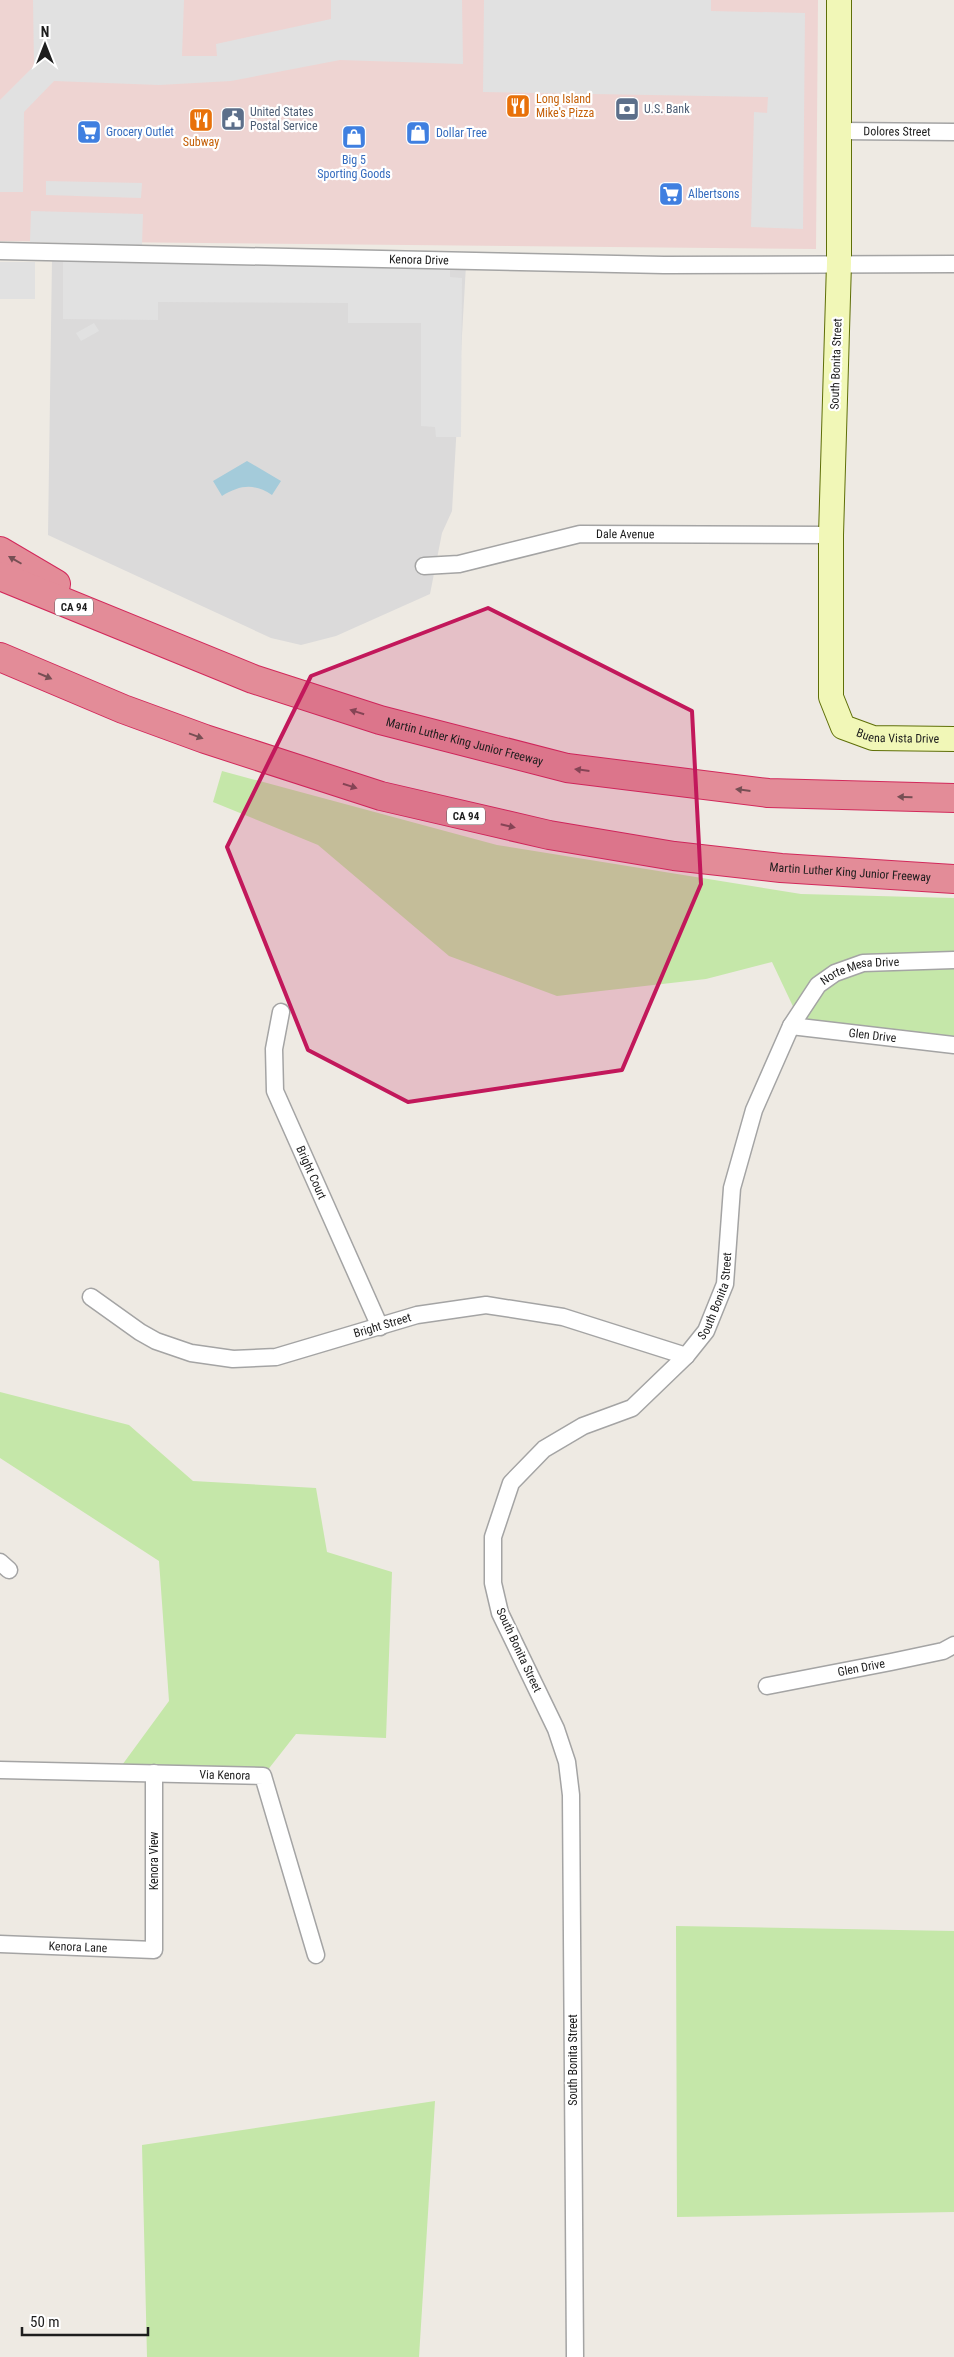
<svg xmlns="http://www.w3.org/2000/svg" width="954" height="2357" font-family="'Roboto Condensed',sans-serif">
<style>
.residential{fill:#dbdada}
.commercial{fill:#eed4d2}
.grass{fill:#c5e7a9}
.parking{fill:#e1e1e1}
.water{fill:#a4cbda}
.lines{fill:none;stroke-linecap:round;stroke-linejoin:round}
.street-casing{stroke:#a4a4a4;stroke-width:19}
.secondary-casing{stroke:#5f6f08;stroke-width:26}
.highway-casing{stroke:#d2295b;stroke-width:30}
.street{stroke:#fff;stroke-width:16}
.secondary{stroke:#f1f7b7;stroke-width:24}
.highway{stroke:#e38c98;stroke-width:28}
.oneway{fill:#764f54}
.marked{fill:#c2185b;fill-opacity:0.2;stroke:#c2185b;stroke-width:4;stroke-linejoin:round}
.labels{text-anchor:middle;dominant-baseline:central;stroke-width:4.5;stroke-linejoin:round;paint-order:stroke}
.shield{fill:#fff;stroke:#616161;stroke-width:1}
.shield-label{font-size:11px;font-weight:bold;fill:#1d1d1d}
.food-label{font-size:12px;fill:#c56008;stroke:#fff;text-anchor:start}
.service-label{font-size:12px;fill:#4e5e75;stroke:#fff;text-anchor:start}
.street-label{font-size:12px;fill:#1d1d1d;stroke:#fff}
.shop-label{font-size:12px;fill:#366cbe;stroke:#fff;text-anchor:start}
</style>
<rect width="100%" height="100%" fill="#eeeae3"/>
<path class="residential" d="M52 259 466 265 452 511 442 533 430 594 336 636 301 645 271 638 48 535Z"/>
<path class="commercial" d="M0 0H818L816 249 0 241Z"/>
<path class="grass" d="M222 771 497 845 801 894 954 898V1053L807 1036 772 962 706 979 557 996 449 956 318 845 213 802Z
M0 1392 129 1425 193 1481 316 1488 327 1552 392 1572 386 1738 296 1734 263 1776 117 1772 169 1701 159 1561 0 1458Z
M676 1926 954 1931V2212L677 2217Z
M435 2101 419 2357H147L142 2145Z"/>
<path class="parking" d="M33 0H184L182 56H217L216 44 331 19V0H462L463 64 340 60 231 81 159 85 54 81 24 112 23 192H0V100L34 66Z
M484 0H711V11L805 13 803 229 751 227 754 112 767 113 768 97 483 92Z
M46 181 142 183 141 198 46 195Z
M31 211 143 214 142 245 30 242Z
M63 258 450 264V277L462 278 461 437H436L435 427 421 426V323H348V303L158 302V320L63 319Z
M0 262H35V299H0Z
M94 323 99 331 81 341 76 333Z"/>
<path class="water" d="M247 461 281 481 272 495C254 483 240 485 222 496L213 481Z"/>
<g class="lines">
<defs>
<g id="street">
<path id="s1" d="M839 131 954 132"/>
<path id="s2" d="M0 251 664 265 954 264"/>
<path id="s3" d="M424 566 459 564 580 534 831 535"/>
<path id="s4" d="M281 1012 274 1049 275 1091 380 1327"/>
<path id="s5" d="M791 1026 954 1045"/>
<path id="s6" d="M91 1297 140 1332 156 1341 191 1353 233 1359 276 1357 417 1315 486 1305 563 1317 686 1356"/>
<path d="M0 1562 9 1570"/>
<path id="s7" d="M767 1686 891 1662 943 1651 954 1645"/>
<path id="s8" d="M0 1770 263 1776 316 1955"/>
<path id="s9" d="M0 1944 154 1950V1773"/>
<path id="s10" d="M575 2357 571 1795 567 1762 556 1729 500 1613 493 1583V1537L511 1483 544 1449 583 1426 632 1408 686 1356 706 1331 725 1284 732 1188 754 1110 791 1026 818 985 835 973 863 963 954 960"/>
</g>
<g id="secondary">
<path id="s11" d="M839 0V263L831 535V697L843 727 873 738 954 739"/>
</g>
<g id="highway">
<path d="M0 551 56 584"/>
<path id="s12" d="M0 576 253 679 380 720 567 768 768 793 954 798"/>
<path id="s13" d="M0 657 123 709 205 739 381 796 549 835 674 856 781 868 954 879"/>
</g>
</defs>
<use href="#street" class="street-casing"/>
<use href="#secondary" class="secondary-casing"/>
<use href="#highway" class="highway-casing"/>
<use href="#street" class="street"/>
<use href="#secondary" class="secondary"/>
<use href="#highway" class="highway"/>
</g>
<defs><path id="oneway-solid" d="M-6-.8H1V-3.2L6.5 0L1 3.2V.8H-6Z" transform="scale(1.25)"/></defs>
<g class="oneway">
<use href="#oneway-solid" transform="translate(15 560) rotate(-150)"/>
<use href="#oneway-solid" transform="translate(45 676) rotate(23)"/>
<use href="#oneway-solid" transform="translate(357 712) rotate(-162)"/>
<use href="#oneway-solid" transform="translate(196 736) rotate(20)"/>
<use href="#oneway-solid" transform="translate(582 770) rotate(-173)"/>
<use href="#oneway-solid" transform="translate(350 786) rotate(18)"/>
<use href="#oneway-solid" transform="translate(743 790) rotate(-173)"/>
<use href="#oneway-solid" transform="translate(905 797) rotate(-179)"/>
<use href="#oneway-solid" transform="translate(508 826) rotate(13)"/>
</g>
<path class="marked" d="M488 608 692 711 701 884 622 1070 408 1102 308 1050 227 847 311 676Z"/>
<defs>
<symbol id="restaurant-square" viewBox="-11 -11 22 22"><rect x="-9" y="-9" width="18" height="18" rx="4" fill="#e8710a" stroke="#fff"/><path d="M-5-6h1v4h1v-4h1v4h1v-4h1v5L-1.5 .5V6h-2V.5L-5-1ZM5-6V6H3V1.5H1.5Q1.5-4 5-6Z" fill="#fff"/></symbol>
<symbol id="bank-square" viewBox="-11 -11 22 22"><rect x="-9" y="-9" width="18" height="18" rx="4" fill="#5c6f8a" stroke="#fff"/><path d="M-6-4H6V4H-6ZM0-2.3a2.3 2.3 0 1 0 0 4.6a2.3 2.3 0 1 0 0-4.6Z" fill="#fff"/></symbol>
<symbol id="civic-square" viewBox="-11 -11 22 22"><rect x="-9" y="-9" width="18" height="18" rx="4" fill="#5c6f8a" stroke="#fff"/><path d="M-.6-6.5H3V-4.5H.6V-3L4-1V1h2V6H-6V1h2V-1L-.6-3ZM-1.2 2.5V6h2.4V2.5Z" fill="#fff"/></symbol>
<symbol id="supermarket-square" viewBox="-11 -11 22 22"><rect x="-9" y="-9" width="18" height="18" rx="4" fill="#3f7fe0" stroke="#fff"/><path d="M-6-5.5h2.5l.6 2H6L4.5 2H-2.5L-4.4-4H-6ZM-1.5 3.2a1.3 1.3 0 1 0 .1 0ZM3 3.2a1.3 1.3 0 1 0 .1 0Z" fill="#fff"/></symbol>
<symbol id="shop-square" viewBox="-11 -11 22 22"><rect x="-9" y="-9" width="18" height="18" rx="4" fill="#3f7fe0" stroke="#fff"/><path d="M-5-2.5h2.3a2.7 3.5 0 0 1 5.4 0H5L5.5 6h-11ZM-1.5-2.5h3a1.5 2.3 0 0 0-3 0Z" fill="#fff"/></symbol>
</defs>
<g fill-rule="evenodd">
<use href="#restaurant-square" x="504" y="92" width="28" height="28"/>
<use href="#bank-square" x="613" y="95" width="28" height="28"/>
<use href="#civic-square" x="219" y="105" width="28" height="28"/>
<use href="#restaurant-square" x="187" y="106" width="28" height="28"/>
<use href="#supermarket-square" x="75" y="118" width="28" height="28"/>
<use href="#shop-square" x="404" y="119" width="28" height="28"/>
<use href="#shop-square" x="340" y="123" width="28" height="28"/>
<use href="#supermarket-square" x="657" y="180" width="28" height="28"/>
</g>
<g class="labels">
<g class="shield">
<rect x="55" y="598.5" width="38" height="17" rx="4"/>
<rect x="447" y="807.5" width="38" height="17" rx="4"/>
</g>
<g class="shield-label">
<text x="74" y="607">CA 94</text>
<text x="466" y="816">CA 94</text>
</g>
<g class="food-label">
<text x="536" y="99">Long Island<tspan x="536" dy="14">Mike's Pizza</tspan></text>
<text x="201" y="142" text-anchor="middle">Subway</text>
</g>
<g class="service-label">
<text x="644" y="109">U.S. Bank</text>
<text x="250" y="112">United States<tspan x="250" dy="14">Postal Service</tspan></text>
</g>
<g class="street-label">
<text stroke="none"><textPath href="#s1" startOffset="58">Dolores Street</textPath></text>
<text stroke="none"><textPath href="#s2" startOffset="419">Kenora Drive</textPath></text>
<text transform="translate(836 364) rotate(-88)">South Bonita Street</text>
<text stroke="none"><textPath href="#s3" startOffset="205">Dale Avenue</textPath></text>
<text stroke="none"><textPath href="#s11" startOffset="786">Buena Vista Drive</textPath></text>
<text stroke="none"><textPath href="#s12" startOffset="494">Martin Luther King Junior Freeway</textPath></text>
<text stroke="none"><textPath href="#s13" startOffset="882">Martin Luther King Junior Freeway</textPath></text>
<text stroke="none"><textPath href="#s10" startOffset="1559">Norte Mesa Drive</textPath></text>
<text stroke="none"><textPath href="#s5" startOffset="82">Glen Drive</textPath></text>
<text stroke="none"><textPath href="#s4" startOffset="169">Bright Court</textPath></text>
<text stroke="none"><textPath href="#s10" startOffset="1181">South Bonita Street</textPath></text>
<text stroke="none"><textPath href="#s6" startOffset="312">Bright Street</textPath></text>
<text transform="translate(519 1650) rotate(65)">South Bonita Street</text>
<text stroke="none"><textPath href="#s7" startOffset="96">Glen Drive</textPath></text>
<text stroke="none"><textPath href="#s8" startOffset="225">Via Kenora</textPath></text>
<text transform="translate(154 1861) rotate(-90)">Kenora View</text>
<text stroke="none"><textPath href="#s9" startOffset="78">Kenora Lane</textPath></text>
<text transform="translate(573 2060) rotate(-90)">South Bonita Street</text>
</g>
<g class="shop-label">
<text x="106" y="132">Grocery Outlet</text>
<text x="436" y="133">Dollar Tree</text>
<text x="354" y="160" text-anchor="middle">Big 5<tspan x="354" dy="14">Sporting Goods</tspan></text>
<text x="688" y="194">Albertsons</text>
</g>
</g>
<g transform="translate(45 45)" stroke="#ffffff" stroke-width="4" paint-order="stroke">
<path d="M0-4L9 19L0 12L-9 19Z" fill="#1d1d1d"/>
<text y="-8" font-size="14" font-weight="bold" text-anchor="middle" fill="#1d1d1d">N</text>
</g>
<path d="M22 2327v8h126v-8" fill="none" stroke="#1d1d1d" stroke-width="2.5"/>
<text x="30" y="2327" font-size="15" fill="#1d1d1d" stroke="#ffffff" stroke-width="4" paint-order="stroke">50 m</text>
</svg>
